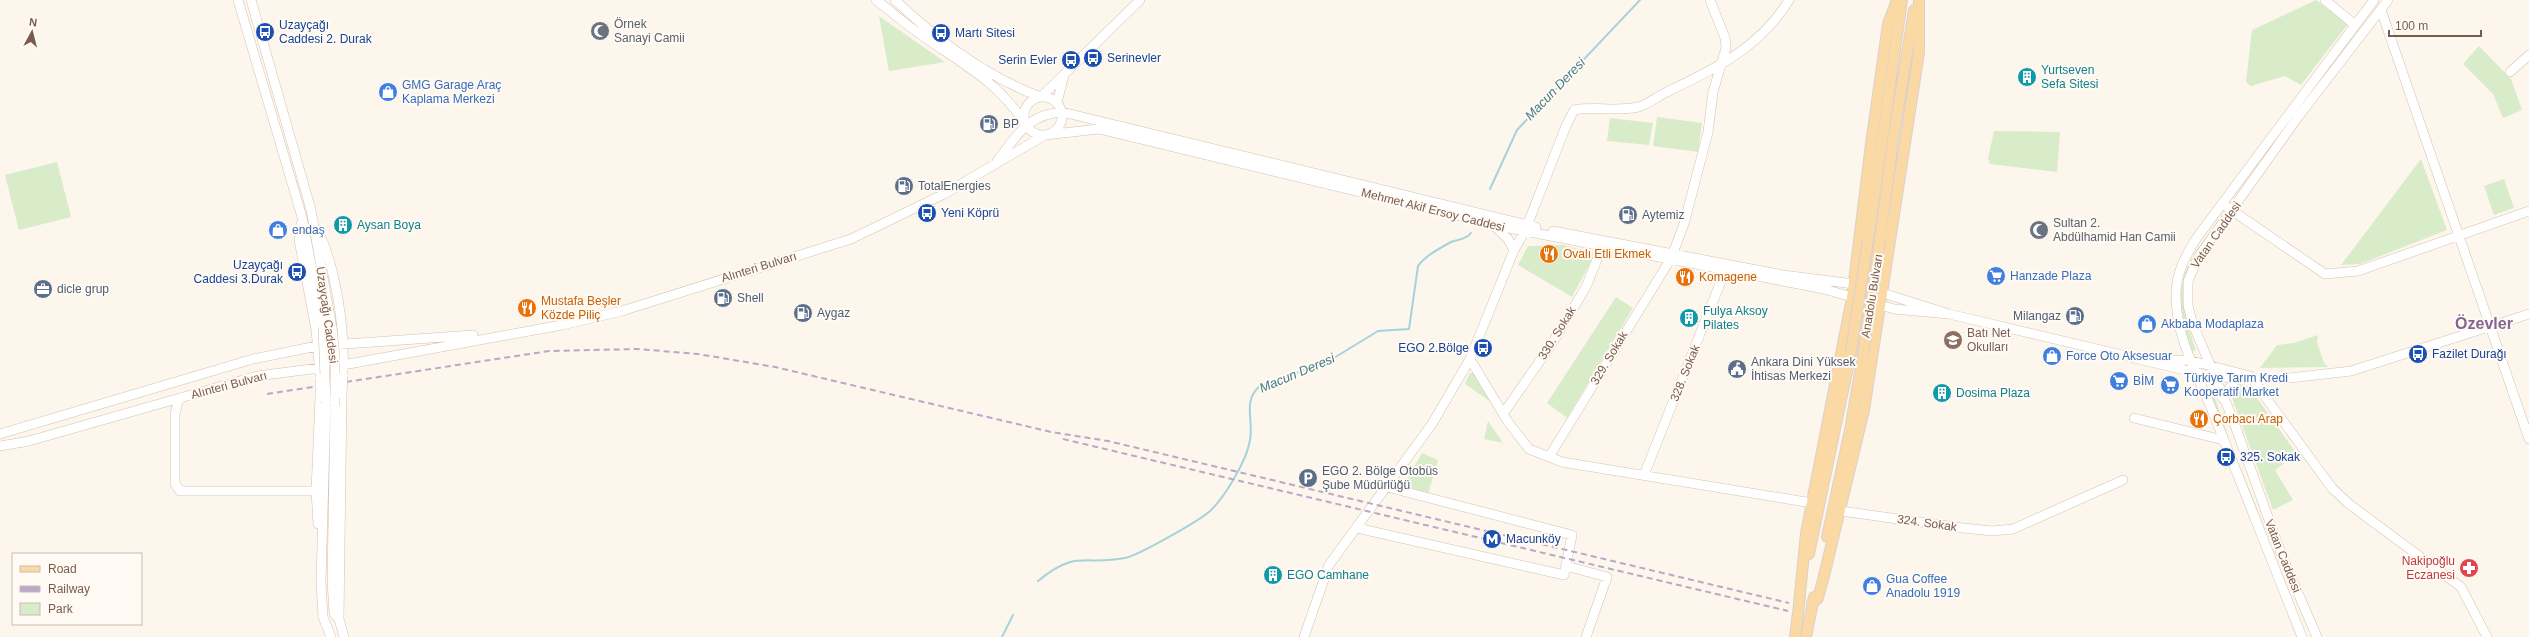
<svg xmlns="http://www.w3.org/2000/svg" width="2529" height="637" font-family="Arial,sans-serif">
<style>
.green{fill:#d8ecc9}
.lines{fill:none;stroke-linecap:round;stroke-linejoin:round}
.stream{stroke:#a5d3da;stroke-width:2}
.secondary-casing{stroke:#d6c0b0;stroke-width:10}
.primary-casing{stroke:#dad1cd;stroke-width:12}
.secondary{stroke:#fff;stroke-width:9}
.primary{stroke:#fbd9a5;stroke-width:10}
.rail{stroke:#b9a8c9;stroke-width:2;stroke-dasharray:6 4;stroke-linecap:butt}
.secondary-bridge-casing{stroke:#d6c0b0;stroke-width:10;stroke-linecap:butt}
.primary-bridge-casing{stroke:#dad1cd;stroke-width:12;stroke-linecap:butt}
.secondary-bridge{stroke:#fff;stroke-width:9}
.primary-bridge{stroke:#fbd9a5;stroke-width:10}
.labels{text-anchor:middle;dominant-baseline:central;stroke-width:4;stroke-linejoin:round;paint-order:stroke}
.worship-label{font-size:12px;fill:#5b616d;stroke:#fffaf3;text-anchor:start}
.transit-label{font-size:12px;fill:#164399;stroke:#fffaf3;text-anchor:start}
.culture-label{font-size:12px;fill:#0d838f;stroke:#fffaf3;text-anchor:start}
.shop-label{font-size:12px;fill:#366cbe;stroke:#fffaf3;text-anchor:start}
.service-label{font-size:12px;fill:#4e5e75;stroke:#fffaf3;text-anchor:start}
.street-label{font-size:12px;fill:#7a5c4d;stroke:#fffaf3}
.food-label{font-size:12px;fill:#c56008;stroke:#fffaf3;text-anchor:start}
.education-label{font-size:12px;fill:#785e54;stroke:#fffaf3;text-anchor:start}
.health-label{font-size:12px;fill:#be3a42;stroke:#fffaf3;text-anchor:end}
.water-label{font-size:13px;font-style:italic;fill:#437c86;stroke:#fffaf3}
.district-label{font-size:16px;font-weight:bold;fill:#846695;stroke:#fffaf3}
</style>
<rect width="100%" height="100%" fill="#fdf6ec"/>
<path class="green" d="M2316 0 2348 24 2301 85 2285 76 2251 86 2246 82 2252 30Z
M879 16 945 62 889 71Z
M2479 46 2511 79 2522 110 2503 118 2493 94 2463 64Z
M1657 117 1702 123 1698 152 1653 146Z
M1610 118 1653 123 1649 145 1607 141Z
M1994 131 2060 132 2057 172 1990 164 1988 159Z
M2421 159 2447 230 2360 264 2341 265Z
M57 162 71 217 19 230 5 175Z
M2504 179 2514 208 2494 215 2484 186Z
M2227 210C2186 269 2171 277 2196 350L2192 352C2168 281 2184 265 2227 210Z
M1563 245 1593 253 1591 262 1572 297 1518 265 1528 246Z
M1616 297 1633 308 1567 418 1547 403Z
M2318 335 2317 342 2324 363 2328 367 2260 368 2277 345 2294 343Z
M1470 373H1474L1491 402 1465 384Z
M2241 384 2249 387 2297 454 2275 470 2293 500 2273 510 2231 395 2235 387Z
M2212 389 2232 448 2311 637 2207 391Z
M1488 421 1503 443 1484 439Z
M1422 453 1438 460 1428 494 1403 486Z"/>
<g class="lines">
<path class="stream" d="M1490 189 1517 130 1640 0
M1038 581C1076 549 1084 566 1125 558 1139 555 1199 521 1210 511 1225 497 1247 460 1250 440 1254 420 1242 401 1260 386L1329 361 1378 331 1409 329 1418 266C1425 256 1440 248 1451 242 1458 239 1466 240 1471 233
M1002 637 1013 615"/>
<defs>
<path id="secondary" d="M238 0 302 217 323 327
M251 0 311 210 332 328
M876 0C891 11 905 24 920 34 962 64 997 80 1026 125
M895 0C936 39 987 77 1041 97
M2325 0 2355 25
M2381 10 2529 439
M2510 72 2529 55
M1024 116a19 19 0 1 1 38 0a19 19 0 1 1-38 0Z
M1041 97 1140 0
M1057 103 1064 75
M997 161C1018 135 1026 115 1062 112L1536 227
M2227 207 2325 274 2358 271 2529 211
M301 224 299 240 316 330 320 374
M1493 225 1508 239 1514 250
M318 230C336 269 345 328 343 372
M1553 231 1783 275 1854 284 1949 314 2214 377 2290 378 2351 371 2529 314
M1673 253 1684 224 1708 132 1713 92 1726 48 1725 38 1710 0
M1470 359 1508 422 1529 449 1562 462 1812 503
M2162 361 2188 360 2250 376 2332 488 2349 504 2461 587 2487 637
M179 398 175 414V483L180 491H316
M2222 398 2238 377
M326 403 321 582 323 617 331 637
M335 406 332 580 334 613 339 619 344 637
M1503 414 1553 342 1586 287 1602 247
M2134 418 2223 440
M0 434 253 359 317 346 473 335
M0 446 29 441 257 376 343 365 562 325 622 311 851 239 944 194 1045 135 1099 129 1509 228 1824 289 1894 309 1949 314
M1549 457 1670 260
M1644 475 1725 271
M1841 511 1963 528 1992 531 2013 529 2123 480
M318 524 316 491 320 397
M1357 528 1564 575 1572 535 1387 487
M1566 566 1607 577 1586 637
M339 619 342 394
M1304 637 1329 565 1432 424 1470 359 1514 250 1525 231 1566 126 1574 110C1595 106 1616 112 1638 107 1647 105 1658 96 1667 92 1715 69 1761 47 1789 0
M2302 637C2273 563 2243 489 2214 415 2198 374 2176 340 2176 295 2176 273 2186 254 2198 236L2374 0
M2317 637 2282 556 2232 417 2192 322 2188 305V281L2199 256 2298 117 2388 0"/>
<path id="primary" d="M1880 239 1893 140 1914 10
M1868 240 1902 0
M1827 537 1850 430 1863 354
M1809 554 1851 352
M1799 604 1806 533 1852 298 1871 144 1888 24 1897 0
M1812 604 1818 598 1823 580 1864 410 1919 52V0
M1795 637 1800 597
M1806 637 1814 597"/>
</defs>
<use href="#secondary" class="secondary-casing"/>
<use href="#primary" class="primary-casing"/>
<use href="#secondary" class="secondary"/>
<use href="#primary" class="primary"/>
<path class="rail" d="M267 394 549 351 637 349 698 354 775 367 1051 432 1108 441 1789 603
M1063 439 1788 611"/>
<defs>
<path id="secondary-bridge" d="M323 327 326 403
M332 328 335 357V406
M342 394 343 376
M320 397V379"/>
<path id="primary-bridge" d="M1851 352 1868 240
M1863 354 1880 239"/>
</defs>
<use href="#secondary-bridge" class="secondary-bridge-casing"/>
<use href="#primary-bridge" class="primary-bridge-casing"/>
<use href="#secondary-bridge" class="secondary-bridge"/>
<use href="#primary-bridge" class="primary-bridge"/>
</g>
<defs>
<symbol id="mosque-disc" viewBox="-11 -11 22 22"><circle r="9.5" fill="#6b7280" stroke="#fffaf3"/><path d="M3.5-4.9A6 6 0 1 0 3.5 4.9A5 5 0 1 1 3.5-4.9Z" fill="#fff"/></symbol>
<symbol id="bus-disc" viewBox="-11 -11 22 22"><circle r="9.5" fill="#1a4fb4" stroke="#fffaf3"/><path d="M-5-6H5V4H4V6H2V4H-2V6H-4V4H-5ZM-3.5-4V0h7V-4ZM-3.5 1.2v1.5H-2V1.2ZM2 1.2v1.5H3.5V1.2Z" fill="#fff"/></symbol>
<symbol id="building-disc" viewBox="-11 -11 22 22"><circle r="9.5" fill="#0f9aa8" stroke="#fffaf3"/><path d="M-4-6H4V6H1V3H-1V6H-4ZM-2.5-4.3h1.7v1.8h-1.7ZM.8-4.3h1.7v1.8H.8ZM-2.5-1h1.7V.8h-1.7ZM.8-1h1.7V.8H.8Z" fill="#fff"/></symbol>
<symbol id="shop-disc" viewBox="-11 -11 22 22"><circle r="9.5" fill="#3f7fe0" stroke="#fffaf3"/><path d="M-5-2.5h2.3a2.7 3.5 0 0 1 5.4 0H5L5.5 6h-11ZM-1.5-2.5h3a1.5 2.3 0 0 0-3 0Z" fill="#fff"/></symbol>
<symbol id="fuel-disc" viewBox="-11 -11 22 22"><circle r="9.5" fill="#5c6f8a" stroke="#fffaf3"/><path d="M-5.5-6h7V0h2V4h1.3V-2.5L3-4.5l.8-.8L6-3V5H2.5V1h-1V6h-7ZM-4.2-4.7v3.2H.2V-4.7Z" fill="#fff"/></symbol>
<symbol id="restaurant-disc" viewBox="-11 -11 22 22"><circle r="9.5" fill="#e8710a" stroke="#fffaf3"/><path d="M-5-6h1v4h1v-4h1v4h1v-4h1v5L-1.5 .5V6h-2V.5L-5-1ZM5-6V6H3V1.5H1.5Q1.5-4 5-6Z" fill="#fff"/></symbol>
<symbol id="supermarket-disc" viewBox="-11 -11 22 22"><circle r="9.5" fill="#3f7fe0" stroke="#fffaf3"/><path d="M-6-5.5h2.5l.6 2H6L4.5 2H-2.5L-4.4-4H-6ZM-1.5 3.2a1.3 1.3 0 1 0 .1 0ZM3 3.2a1.3 1.3 0 1 0 .1 0Z" fill="#fff"/></symbol>
<symbol id="office-disc" viewBox="-11 -11 22 22"><circle r="9.5" fill="#5c6f8a" stroke="#fffaf3"/><path d="M-6-3h4V-5.5h4V-3h4V5H-6ZM-1-4.5V-3h2v-1.5ZM-6 0V1H6V0Z" fill="#fff"/></symbol>
<symbol id="school-disc" viewBox="-11 -11 22 22"><circle r="9.5" fill="#8d6e63" stroke="#fffaf3"/><path d="M0-5L7-2L0 1L-7-2ZM-4 1L0 2.5L4 1V4Q0 6-4 4Z" fill="#fff"/></symbol>
<symbol id="civic-disc" viewBox="-11 -11 22 22"><circle r="9.5" fill="#5c6f8a" stroke="#fffaf3"/><path d="M-.6-6.5H3V-4.5H.6V-3L4-1V1h2V6H-6V1h2V-1L-.6-3ZM-1.2 2.5V6h2.4V2.5Z" fill="#fff"/></symbol>
<symbol id="parking-disc" viewBox="-11 -11 22 22"><circle r="9.5" fill="#5c6f8a" stroke="#fffaf3"/><path d="M-3.5-5.5H1a3.5 3.5 0 0 1 0 7H-1V5.5H-3.5ZM-1-3.4V-.6H.8a1.4 1.4 0 0 0 0-2.8Z" fill="#fff"/></symbol>
<symbol id="metro-disc" viewBox="-11 -11 22 22"><circle r="9.5" fill="#1a4fb4" stroke="#fffaf3"/><path d="M-5.5 5V-5H-3L0 0L3-5H5.5V5H3V-.5L0 4L-3-.5V5Z" fill="#fff"/></symbol>
<symbol id="pharmacy-disc" viewBox="-11 -11 22 22"><circle r="9.5" fill="#e0444e" stroke="#fffaf3"/><path d="M-2-6h4v4h4v4h-4v4h-4v-4h-4v-4h4Z" fill="#fff"/></symbol>
</defs>
<g fill-rule="evenodd">
<use href="#mosque-disc" x="589" y="20" width="22" height="22"/>
<use href="#bus-disc" x="254" y="21" width="22" height="22"/>
<use href="#bus-disc" x="930" y="22" width="22" height="22"/>
<use href="#bus-disc" x="1082" y="47" width="22" height="22"/>
<use href="#bus-disc" x="1060" y="49" width="22" height="22"/>
<use href="#building-disc" x="2016" y="66" width="22" height="22"/>
<use href="#shop-disc" x="377" y="81" width="22" height="22"/>
<use href="#fuel-disc" x="978" y="113" width="22" height="22"/>
<use href="#fuel-disc" x="893" y="175" width="22" height="22"/>
<use href="#bus-disc" x="916" y="202" width="22" height="22"/>
<use href="#fuel-disc" x="1617" y="204" width="22" height="22"/>
<use href="#building-disc" x="332" y="214" width="22" height="22"/>
<use href="#shop-disc" x="267" y="219" width="22" height="22"/>
<use href="#mosque-disc" x="2028" y="219" width="22" height="22"/>
<use href="#restaurant-disc" x="1538" y="243" width="22" height="22"/>
<use href="#bus-disc" x="286" y="261" width="22" height="22"/>
<use href="#supermarket-disc" x="1985" y="265" width="22" height="22"/>
<use href="#restaurant-disc" x="1674" y="266" width="22" height="22"/>
<use href="#office-disc" x="32" y="278" width="22" height="22"/>
<use href="#fuel-disc" x="712" y="287" width="22" height="22"/>
<use href="#restaurant-disc" x="516" y="297" width="22" height="22"/>
<use href="#fuel-disc" x="792" y="302" width="22" height="22"/>
<use href="#fuel-disc" x="2064" y="305" width="22" height="22"/>
<use href="#building-disc" x="1678" y="307" width="22" height="22"/>
<use href="#shop-disc" x="2136" y="313" width="22" height="22"/>
<use href="#school-disc" x="1942" y="329" width="22" height="22"/>
<use href="#bus-disc" x="1472" y="337" width="22" height="22"/>
<use href="#bus-disc" x="2407" y="343" width="22" height="22"/>
<use href="#shop-disc" x="2041" y="345" width="22" height="22"/>
<use href="#civic-disc" x="1726" y="358" width="22" height="22"/>
<use href="#supermarket-disc" x="2108" y="370" width="22" height="22"/>
<use href="#supermarket-disc" x="2159" y="374" width="22" height="22"/>
<use href="#building-disc" x="1931" y="382" width="22" height="22"/>
<use href="#restaurant-disc" x="2188" y="408" width="22" height="22"/>
<use href="#bus-disc" x="2215" y="446" width="22" height="22"/>
<use href="#parking-disc" x="1297" y="467" width="22" height="22"/>
<use href="#metro-disc" x="1481" y="528" width="22" height="22"/>
<use href="#pharmacy-disc" x="2458" y="557" width="22" height="22"/>
<use href="#building-disc" x="1262" y="564" width="22" height="22"/>
<use href="#shop-disc" x="1861" y="575" width="22" height="22"/>
</g>
<g class="labels">
<g class="worship-label">
<text x="614" y="24">Örnek<tspan x="614" dy="14">Sanayi Camii</tspan></text>
<text x="2053" y="223">Sultan 2.<tspan x="2053" dy="14">Abdülhamid Han Camii</tspan></text>
</g>
<g class="transit-label">
<text x="279" y="25">Uzayçağı<tspan x="279" dy="14">Caddesi 2. Durak</tspan></text>
<text x="955" y="33">Martı Sitesi</text>
<text x="1107" y="58">Serinevler</text>
<text x="1057" y="60" text-anchor="end">Serin Evler</text>
<text x="941" y="213">Yeni Köprü</text>
<text x="283" y="265" text-anchor="end">Uzayçağı<tspan x="283" dy="14">Caddesi 3.Durak</tspan></text>
<text x="1469" y="348" text-anchor="end">EGO 2.Bölge</text>
<text x="2432" y="354">Fazilet Durağı</text>
<text x="2240" y="457">325. Sokak</text>
<text x="1506" y="539">Macunköy</text>
</g>
<g class="culture-label">
<text x="2041" y="70">Yurtseven<tspan x="2041" dy="14">Sefa Sitesi</tspan></text>
<text x="357" y="225">Aysan Boya</text>
<text x="1703" y="311">Fulya Aksoy<tspan x="1703" dy="14">Pilates</tspan></text>
<text x="1956" y="393">Dosima Plaza</text>
<text x="1287" y="575">EGO Camhane</text>
</g>
<g class="shop-label">
<text x="402" y="85">GMG Garage Araç<tspan x="402" dy="14">Kaplama Merkezi</tspan></text>
<text x="292" y="230">endaş</text>
<text x="2010" y="276">Hanzade Plaza</text>
<text x="2161" y="324">Akbaba Modaplaza</text>
<text x="2066" y="356">Force Oto Aksesuar</text>
<text x="2184" y="378">Türkiye Tarım Kredi<tspan x="2184" dy="14">Kooperatif Market</tspan></text>
<text x="2133" y="381">BİM</text>
<text x="1886" y="579">Gua Coffee<tspan x="1886" dy="14">Anadolu 1919</tspan></text>
</g>
<g class="service-label">
<text x="1003" y="124">BP</text>
<text x="918" y="186">TotalEnergies</text>
<text x="1642" y="215">Aytemiz</text>
<text x="57" y="289">dicle grup</text>
<text x="737" y="298">Shell</text>
<text x="817" y="313">Aygaz</text>
<text x="2061" y="316" text-anchor="end">Milangaz</text>
<text x="1751" y="362">Ankara Dini Yüksek<tspan x="1751" dy="14">İhtisas Merkezi</tspan></text>
<text x="1322" y="471">EGO 2. Bölge Otobüs<tspan x="1322" dy="14">Şube Müdürlüğü</tspan></text>
</g>
<g class="street-label">
<text transform="translate(1433 210) rotate(14)">Mehmet Akif Ersoy Caddesi</text>
<text transform="translate(2216 235) rotate(-55)">Vatan Caddesi</text>
<text transform="translate(759 267) rotate(-17)">Alınteri Bulvarı</text>
<text transform="translate(1872 296) rotate(-81)">Anadolu Bulvarı</text>
<text transform="translate(327 315) rotate(82)">Uzayçağı Caddesi</text>
<text transform="translate(1557 333) rotate(-58)">330. Sokak</text>
<text transform="translate(1609 358) rotate(-59)">329. Sokak</text>
<text transform="translate(1685 373) rotate(-68)">328. Sokak</text>
<text transform="translate(229 385) rotate(-15)">Alınteri Bulvarı</text>
<text transform="translate(1927 523) rotate(8)">324. Sokak</text>
<text transform="translate(2283 556) rotate(68)">Vatan Caddesi</text>
</g>
<g class="food-label">
<text x="1563" y="254">Ovalı Etli Ekmek</text>
<text x="1699" y="277">Komagene</text>
<text x="541" y="301">Mustafa Beşler<tspan x="541" dy="14">Közde Piliç</tspan></text>
<text x="2213" y="419">Çorbacı Arap</text>
</g>
<g class="education-label">
<text x="1967" y="333">Batı Net<tspan x="1967" dy="14">Okulları</tspan></text>
</g>
<g class="health-label">
<text x="2455" y="561">Nakipoğlu<tspan x="2455" dy="14">Eczanesi</tspan></text>
</g>
<g class="water-label">
<text transform="translate(1555 89) rotate(-46)">Macun Deresi</text>
<text transform="translate(1297 373) rotate(-23)">Macun Deresi</text>
</g>
<g class="district-label">
<text x="2484" y="323">Özevler</text>
</g>
</g>
<rect x="12" y="553" width="130" height="72" fill="#fffaf3" stroke="#cabbb1"/>
<rect x="20" y="566" width="20" height="6" fill="#fbd9a5" stroke="#cabbb1"/>
<text x="48" y="573" font-size="12" fill="#7a5c4d">Road</text>
<rect x="20" y="586" width="20" height="6" fill="#b9a8c9" stroke="#cabbb1"/>
<text x="48" y="593" font-size="12" fill="#7a5c4d">Railway</text>
<rect x="20" y="603" width="20" height="12" fill="#d8ecc9" stroke="#cabbb1"/>
<text x="48" y="613" font-size="12" fill="#7a5c4d">Park</text>
<g transform="translate(32 32) rotate(7)" stroke="#fffaf3" stroke-width="3" paint-order="stroke">
<path d="M0-3L7 15L0 10L-7 15Z" fill="#7a5c4d"/>
<text y="-6" font-size="11" font-weight="bold" text-anchor="middle" fill="#7a5c4d">N</text>
</g>
<path d="M2389 30v6h92v-6" fill="none" stroke="#7a5c4d" stroke-width="2"/>
<text x="2395" y="30" font-size="12" fill="#7a5c4d" stroke="#fffaf3" stroke-width="3" paint-order="stroke">100 m</text>
</svg>
